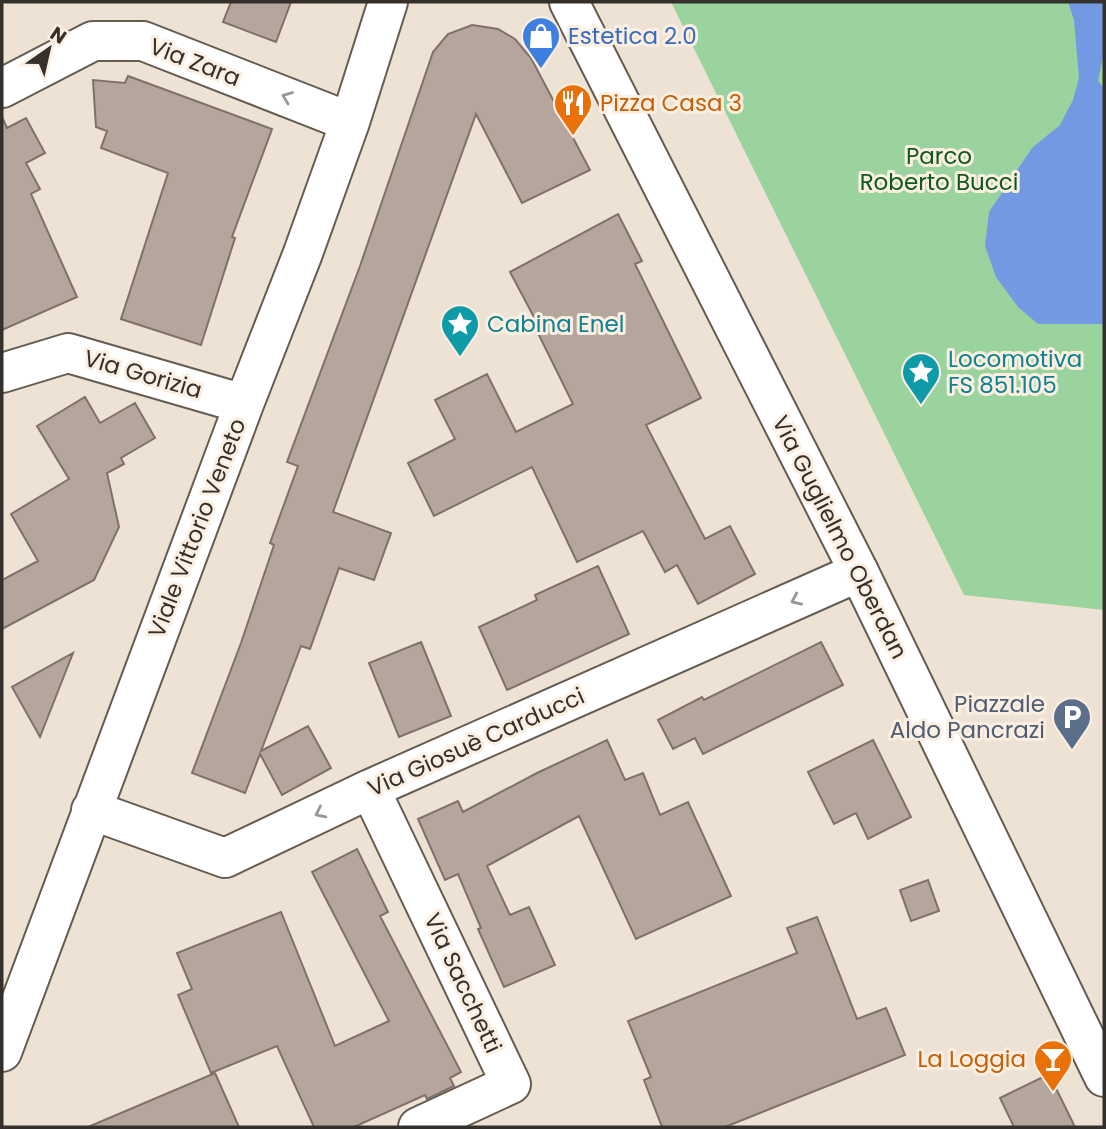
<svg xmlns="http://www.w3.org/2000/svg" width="1106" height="1129" font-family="Poppins,sans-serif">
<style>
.green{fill:#9bd39e}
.water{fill:#7299e2}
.building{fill:#b5a69d;stroke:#7f7169;stroke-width:2}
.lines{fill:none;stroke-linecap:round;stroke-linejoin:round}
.minor-casing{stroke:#655b50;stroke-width:42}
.major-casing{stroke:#655b50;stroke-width:42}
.minor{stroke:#fff;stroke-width:38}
.major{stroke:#fff;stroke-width:38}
.oneway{stroke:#9a9896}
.labels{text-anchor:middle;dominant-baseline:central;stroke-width:6;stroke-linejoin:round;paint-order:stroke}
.shop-label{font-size:23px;fill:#366cbe;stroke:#fcefe2;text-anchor:start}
.street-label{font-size:23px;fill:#35302c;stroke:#fcefe2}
.food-label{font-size:23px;fill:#c56008;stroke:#fcefe2;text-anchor:start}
.park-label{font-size:23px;fill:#0d5a1d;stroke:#fcefe2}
.culture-label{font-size:23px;fill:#0d838f;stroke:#fcefe2;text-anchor:start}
.service-label{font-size:23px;fill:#4e5e75;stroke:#fcefe2;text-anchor:end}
</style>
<rect width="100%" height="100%" fill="#eee2d5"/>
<path class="green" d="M671 2H1104V610L964 595Z"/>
<path class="water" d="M1068 2H1104V52L1098 81 1104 88V324H1038L1018 307 996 277 985 246 989 212 1032 148 1060 125 1073 100 1079 78 1074 20Z"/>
<path class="building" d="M231 2H291L276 42 223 22Z
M472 25 498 29 515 39 531 58 590 170 522 203 476 114 333 512 391 533 374 580 339 568 310 649 301 646 261 751 308 726 331 768 282 795 260 754 245 793 192 773 241 643 274 545 270 543 298 466 287 462 360 266 433 52 448 34Z
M128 76 272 129 232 237 235 238 201 345 121 319 168 173 101 148 107 131 96 127 93 80 125 83Z
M2 117 7 128 26 118 45 153 26 163 40 189 31 194 77 297 2 330Z
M618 214 642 261 635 264 701 398 646 425 705 539 730 526 755 574 698 604 677 565 665 572 643 531 577 562 532 467 434 516 408 463 455 439 435 400 487 374 516 432 573 404 532 321 535 319 510 272Z
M85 397 100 423 135 403 155 438 121 458 124 464 107 473 119 527 94 580 2 629V580L38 561 11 514 69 479 37 426Z
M598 566 629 634 507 690 479 627 537 600 535 595Z
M421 642 451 716 399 737 369 663Z
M821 642 843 685 703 754 695 738 673 749 658 720 702 697 704 700Z
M73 653 40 737 12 687Z
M607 740 625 780 643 773 660 815 688 802 731 896 636 939 579 816 487 866 510 915 529 907 555 965 504 987 478 929 481 928 458 874 445 880 418 819 458 801 463 812 537 773Z
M873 740 911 817 868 839 856 813 834 824 808 772Z
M357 849 388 912 380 916 461 1072 450 1078 454 1086 427 1099 425 1095 354 1127H314L277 1046 211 1073 178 995 192 989 177 953 281 912 335 1046 389 1021 312 872Z
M928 880 939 911 911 921 900 890Z
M817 917 857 1019 886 1008 905 1055 725 1127H662L644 1080 651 1077 628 1021 797 953 787 928Z
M215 1073 239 1127H88Z
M1049 1074 1075 1127H1014L1000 1098Z"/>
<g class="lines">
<defs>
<path id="minor" d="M2 88 93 41H143L350 122
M2 373 68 353 244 404
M370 789 511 1084 418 1127
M91 810 225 858 370 789 859 572
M2 1052 244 404 303 253 350 122 388 2"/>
<path id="major" d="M569 2 859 572 1104 1077"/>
</defs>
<use href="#minor" class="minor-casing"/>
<use href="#major" class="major-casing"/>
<use href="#minor" class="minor"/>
<use href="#major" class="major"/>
</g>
<defs><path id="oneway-chevron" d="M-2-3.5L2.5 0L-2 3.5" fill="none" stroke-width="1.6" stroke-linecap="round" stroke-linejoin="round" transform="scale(1.75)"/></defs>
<g class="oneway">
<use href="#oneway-chevron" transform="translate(287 97) rotate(-159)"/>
<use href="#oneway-chevron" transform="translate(796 600) rotate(156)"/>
<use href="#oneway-chevron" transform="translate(320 813) rotate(154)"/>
</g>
<defs>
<symbol id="shop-pin" viewBox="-11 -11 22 30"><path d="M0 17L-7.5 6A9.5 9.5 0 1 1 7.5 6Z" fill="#3f7fe0" stroke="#fcefe2"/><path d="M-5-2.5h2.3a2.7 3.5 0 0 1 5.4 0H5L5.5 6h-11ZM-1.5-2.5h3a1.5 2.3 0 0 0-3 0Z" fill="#fff"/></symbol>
<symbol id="restaurant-pin" viewBox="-11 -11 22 30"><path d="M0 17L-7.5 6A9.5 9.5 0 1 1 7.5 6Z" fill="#e8710a" stroke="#fcefe2"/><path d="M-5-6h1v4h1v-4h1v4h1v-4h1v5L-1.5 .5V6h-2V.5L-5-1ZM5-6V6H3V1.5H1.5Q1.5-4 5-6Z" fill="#fff"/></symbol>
<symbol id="sight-pin" viewBox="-11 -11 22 30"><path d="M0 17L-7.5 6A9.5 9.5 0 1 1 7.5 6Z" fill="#0f9aa8" stroke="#fcefe2"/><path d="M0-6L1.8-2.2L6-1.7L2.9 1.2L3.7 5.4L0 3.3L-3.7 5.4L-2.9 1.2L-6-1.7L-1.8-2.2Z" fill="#fff"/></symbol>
<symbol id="parking-pin" viewBox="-11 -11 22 30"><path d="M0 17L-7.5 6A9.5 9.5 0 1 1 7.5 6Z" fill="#5c6f8a" stroke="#fcefe2"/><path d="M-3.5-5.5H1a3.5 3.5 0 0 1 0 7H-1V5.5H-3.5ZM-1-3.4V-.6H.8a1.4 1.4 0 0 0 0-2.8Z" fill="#fff"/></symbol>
<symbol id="bar-pin" viewBox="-11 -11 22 30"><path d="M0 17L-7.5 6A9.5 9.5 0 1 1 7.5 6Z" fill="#e8710a" stroke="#fcefe2"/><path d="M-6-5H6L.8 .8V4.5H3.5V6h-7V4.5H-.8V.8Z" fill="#fff"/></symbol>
</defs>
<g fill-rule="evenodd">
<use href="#shop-pin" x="519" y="14" width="44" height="60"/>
<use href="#restaurant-pin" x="551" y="81" width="44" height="60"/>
<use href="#sight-pin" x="438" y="302" width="44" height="60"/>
<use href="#sight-pin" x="899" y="350" width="44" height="60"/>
<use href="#parking-pin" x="1050" y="695" width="44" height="60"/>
<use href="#bar-pin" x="1031" y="1037" width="44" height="60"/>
</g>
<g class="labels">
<g class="shop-label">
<text x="568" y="36">Estetica 2.0</text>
</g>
<g class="street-label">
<text transform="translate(195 62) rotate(21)">Via Zara</text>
<text transform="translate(143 374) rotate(16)">Via Gorizia</text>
<text transform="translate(197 528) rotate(-69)">Viale Vittorio Veneto</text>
<text transform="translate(840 537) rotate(63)">Via Guglielmo Oberdan</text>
<text transform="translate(476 742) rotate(-24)">Via Giosuè Carducci</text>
<text transform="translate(463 983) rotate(65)">Via Sacchetti</text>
</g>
<g class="food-label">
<text x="600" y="103">Pizza Casa 3</text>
<text x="1026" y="1059" text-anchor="end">La Loggia</text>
</g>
<g class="park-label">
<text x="939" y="156">Parco<tspan x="939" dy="26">Roberto Bucci</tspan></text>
</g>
<g class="culture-label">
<text x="487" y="324">Cabina Enel</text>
<text x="948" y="359">Locomotiva<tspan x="948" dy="26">FS 851.105</tspan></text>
</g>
<g class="service-label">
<text x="1045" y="704">Piazzale<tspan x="1045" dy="26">Aldo Pancrazi</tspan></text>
</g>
</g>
<rect width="1106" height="1129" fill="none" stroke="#35302c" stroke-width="7"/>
<g transform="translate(49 49) rotate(34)" stroke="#fcefe2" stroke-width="5" paint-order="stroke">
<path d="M0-5L12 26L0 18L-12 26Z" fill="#35302c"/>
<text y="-10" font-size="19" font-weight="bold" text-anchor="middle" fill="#35302c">N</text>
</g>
</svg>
